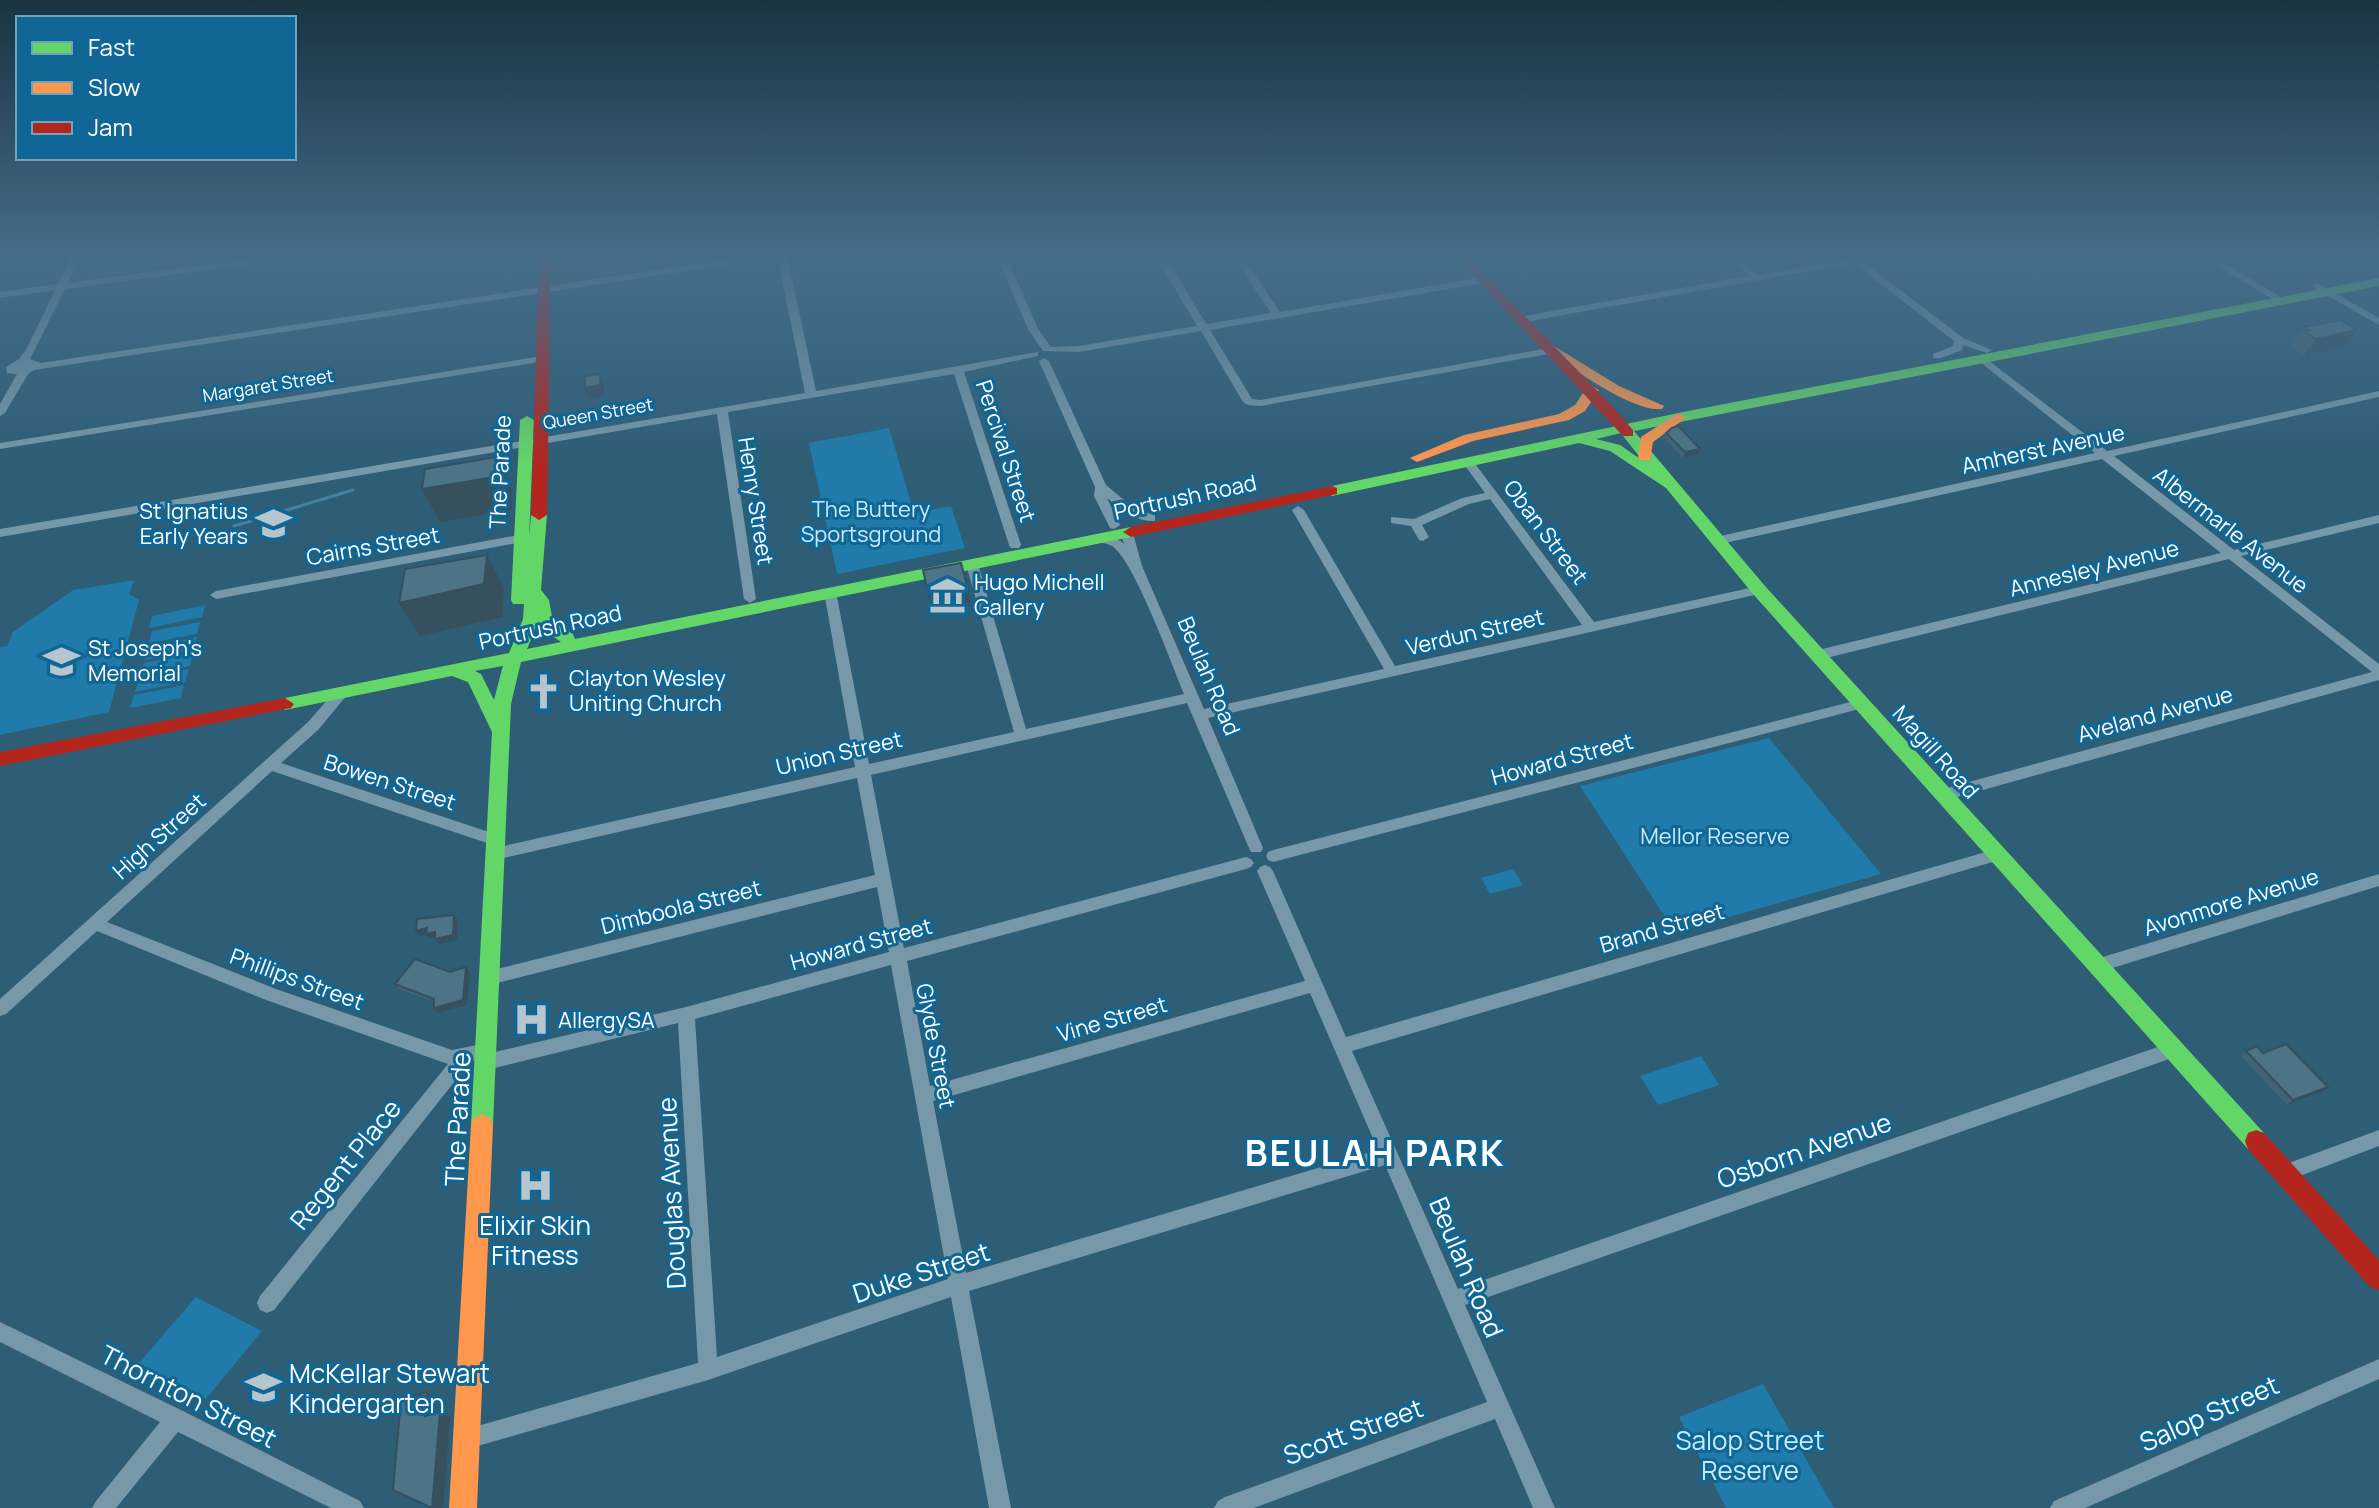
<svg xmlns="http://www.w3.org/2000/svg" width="2379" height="1508" font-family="Manrope,sans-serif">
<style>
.green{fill:#207baa}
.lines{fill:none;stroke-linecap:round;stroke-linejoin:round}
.stream{stroke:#4480a0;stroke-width:3}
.street{fill:#7698a9;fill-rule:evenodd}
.fast{fill:#63d668;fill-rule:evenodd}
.slow{fill:#ff974d;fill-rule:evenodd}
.jam{fill:#b3261e;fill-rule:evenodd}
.wall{fill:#426373}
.shaded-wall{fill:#36505e}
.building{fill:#4d7386;stroke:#36505e;stroke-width:2}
.labels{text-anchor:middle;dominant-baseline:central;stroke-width:6;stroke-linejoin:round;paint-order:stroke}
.far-street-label{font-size:18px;fill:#fff;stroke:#106694}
.street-label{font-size:22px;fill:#fff;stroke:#106694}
.park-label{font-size:22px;fill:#c5ebfe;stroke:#106694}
.poi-label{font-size:22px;fill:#fff;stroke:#106694;text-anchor:start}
.near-street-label{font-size:26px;fill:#fff;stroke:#106694}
.near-poi-label{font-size:26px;fill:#fff;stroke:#106694}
.near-park-label{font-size:26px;fill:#c5ebfe;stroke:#106694}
.near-district-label{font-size:36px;font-weight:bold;letter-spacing:2px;fill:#fff;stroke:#106694}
</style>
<rect width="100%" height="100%" fill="#2e5d76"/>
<path class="green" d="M889 428 914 513 951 506 965 548 837 574 809 443Z
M134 580 129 594 139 600 109 712 0 735V647L7 646 13 632 73 590Z
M205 605 202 617 149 628 152 616Z
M200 622 197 634 149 643 152 631Z
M197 637 194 650 145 660 149 647Z
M193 653 190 666 140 676 144 663Z
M189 669 185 682 135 692 139 679Z
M184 685 181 698 130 708 134 695Z
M1769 738 1881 874 1675 932 1580 786Z
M1513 869 1523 885 1490 894 1481 878Z
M1701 1056 1719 1085 1658 1105 1640 1076Z
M196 1297 262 1331 206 1399 139 1363Z
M1763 1384 1834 1508H1726L1679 1417Z"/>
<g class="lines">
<path class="stream" d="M234 526 353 490"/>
<path class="street" d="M72 255H82L68 283 277 255H302L297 258 65 289 30 359 41 363 754 255H777L772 258 34 370 28 374 5 413 0 416V404L17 374 7 373 6 367 19 359 27 348 55 290 0 298V292L58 284Z
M777 255H787L816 391 1038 352V356L964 372 1021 545 1019 548H1011L1009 545 954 374 728 412 756 599 750 603 744 599 717 414 0 537V529L805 393Z
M996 255H1006L1038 329 1051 347 1079 346 1197 326 1155 255H1165L1206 324 1271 313 1232 255H1242L1280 312 1483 277 1488 280 1483 283 1210 330 1252 399 1261 400 1554 347 1559 350 1554 353 1261 406 1248 405 1243 402 1201 331 1079 352 1043 351 1028 329Z
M1724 255H1734L1758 275 1849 259 1853 255 1858 257 1891 255 1864 262 1963 338 1992 350 1987 353 1963 345 1962 350 1941 358H1933V354L1953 346 1954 341 1854 263 1519 323 1514 320 1519 317 1749 276Z
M2200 255H2211L2287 301 2279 303Z
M2317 283 2379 318V325L2314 288 2312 286Z
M542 356 546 357V361L0 449V443Z
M1984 357 2107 451 2379 391V397L2114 456 2234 550 2379 515V523L2241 556 2379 664V680L1943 801 1938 799 1936 795 1938 791 1943 789 2372 672 2229 559 1818 660 1813 658 1811 655 1813 652 1818 650 2221 553 2102 459 1716 545 1712 544 1710 541 1716 537 2095 453 1980 362V358Z
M1044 358 1049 361 1106 485 1136 510 1155 515V521C1135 522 1122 510 1107 498L1120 525 1114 529 1110 528 1094 496 1095 487 1039 361Z
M1469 460 1473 461 1594 622 1759 586 1765 590 1759 594 1208 718 1263 848 1261 852H1251L1249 848 1187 703 871 775 904 948 1246 857 1251 859 1254 863 1251 867 1246 869 907 961 930 1086 1305 981 1257 871 1260 867 1265 865 1270 867 1273 871 1346 1037 1996 849 2001 851 2003 855 2001 859 1996 861 1352 1051 1458 1289 2172 1042 2178 1045 2180 1050 2178 1055 2172 1058 1465 1305 1555 1508H1533L1495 1419 1254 1508H1214L1218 1501 1225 1497 1487 1402 1385 1165 969 1291 1011 1508H989L951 1297 708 1380 467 1449 460 1446 457 1439 460 1432 467 1429 698 1363 678 1023 487 1070 481 1067 479 1060 470 1062 274 1310 267 1313 260 1310 257 1303 260 1296 448 1064 266 1000 97 931 6 1014 0 1016V999L308 722 337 689H347L349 692 347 695 318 730 281 763 501 836 503 840 501 844 496 846 272 771 107 922 276 989 452 1050 487 1043 493 1046 495 1052 686 1007 889 952 877 887 489 985 483 983 481 978 483 973 489 971 875 875 857 778 495 860 490 858 488 854 490 850 495 848 855 767 824 592 830 588 836 592 869 764 1014 732 966 564 972 560 978 564 1026 729 1184 694C1172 665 1134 560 1112 546 1106 543 1100 543 1095 539L1101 535 1121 541 1124 545 1121 533 1127 529 1133 533 1142 566 1204 709 1384 669 1292 510 1298 506 1304 510 1395 666 1582 625 1490 499 1469 504 1422 525 1429 537 1423 541 1419 540 1411 526 1391 523V517L1414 519 1462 498 1485 493 1463 463ZM891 965 948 1279 717 1357 695 1019ZM1310 993 1378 1150 966 1273 933 1101Z
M529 533 533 534 535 537 533 540 216 599 210 595 216 591Z
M1862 699 1869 704 1867 707 1273 862 1268 860 1266 856 1268 852 1273 850Z
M2379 874V886L2096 973 2090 971 2088 966 2090 961 2096 959Z
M2379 1130V1146L2284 1182 2278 1179 2275 1173 2278 1167Z
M0 1322 183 1411 360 1501 364 1508H331L178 1432 116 1508H92L96 1501 160 1422 0 1342Z
M2379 1359V1379L2085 1508H2050L2054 1501Z"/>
<path class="fast" d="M2379 278V286L1634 431 1765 586 2264 1133 2267 1141 2264 1149 2256 1152 2248 1149 1753 594 1666 488 1610 451 1579 443 1332 496 1325 491 1332 486 1683 412ZM1621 433 1623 436 1643 461 1620 445 1596 439Z
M527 416 534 420 529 540 531 515 534 512H544L547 515 541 590 549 600 553 622 573 634 575 639 1131 527 1139 532 1131 537 521 662 511 704 493 1125 490 1132 482 1136 474 1132 471 1125 492 732 468 682 452 676 285 710 276 704 285 698 509 653 523 619 524 604H513L511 600 520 420ZM537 625 561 642 527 649ZM503 666 502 669 494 700 481 674 475 671Z"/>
<path class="slow" d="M1554 346 1619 386 1664 406 1662 409C1634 413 1574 369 1549 353L1547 350Z
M1592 386 1599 390 1585 411 1569 420 1473 441 1417 462 1410 458 1464 435 1559 414 1575 405 1587 387Z
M1678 413 1685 417 1683 420 1653 442 1650 460H1640L1638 457 1641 437Z
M482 1114 490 1118 493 1125 477 1508H449L471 1125 474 1118Z"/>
<path class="jam" d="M539 255H551L547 515 539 520 531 515Z
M1454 255H1466L1613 407 1633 430V436H1623Z
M1332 486 1337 488V494L1131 537 1123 532 1131 527Z
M285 698 294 704 291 708 0 766V752Z
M2256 1130 2264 1133 2379 1260V1290L2370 1287 2248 1149 2245 1141 2248 1133Z"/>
</g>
<path class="wall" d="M2304 327 2357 330 2345 346 2304 355 2292 347 2294 344 2293 343Z
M1666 433 1698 455 1683 458 1664 438Z
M466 967 470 972 467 1005 438 1013 434 1002 399 989 395 984 450 972Z
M2246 1051 2263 1053 2321 1092 2287 1105 2240 1055Z"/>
<path class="shaded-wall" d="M607 255H643L644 268 559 280 553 263Z
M2357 330 2345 346 2304 355 2316 339Z
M600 374 604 384V396L589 399 585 388Z
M1700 449 1698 455 1683 458 1685 452Z
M496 457 512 490V510L440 522 422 489Z
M487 555 504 588 502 617 420 636 399 603Z
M934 587 938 604 930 605 927 588Z
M968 589 971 606 940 612 936 595Z
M454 915 458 920 457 940 439 944 435 939Z
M427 928 431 933 420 936 416 931Z
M435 932 439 937 430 939 426 934Z
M466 967 470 972 467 1005 438 1013 434 1008Z
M2328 1087 2321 1092 2287 1105 2293 1100Z
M427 1392 437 1399 436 1423 425 1416Z
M440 1412 450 1418 443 1508H432Z"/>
<path class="building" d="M552 255H607L553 263Z
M2340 320 2357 330 2316 339 2304 331 2309 330 2304 327Z
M600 374V385L585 388V376Z
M1678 426 1700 449 1685 452 1666 433 1672 428Z
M496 457 495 477 422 489 425 469Z
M487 555 484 584 399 603 405 569Z
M961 563 968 589 936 595 934 587 927 588 923 570Z
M454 915 453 935 435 939V932L426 934 427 928 416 931 417 919Z
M415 959 450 972 466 967 463 1000 434 1008V999L395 984Z
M2286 1044 2328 1087 2293 1100 2246 1051 2257 1046 2263 1053Z
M427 1392 425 1416 440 1412 432 1508 393 1490 401 1399Z"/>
<linearGradient id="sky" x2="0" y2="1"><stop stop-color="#193341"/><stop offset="0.55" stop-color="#466d8a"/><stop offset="1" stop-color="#466d8a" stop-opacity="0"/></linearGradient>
<rect width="2379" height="466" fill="url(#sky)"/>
<defs>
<symbol id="school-bare" viewBox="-9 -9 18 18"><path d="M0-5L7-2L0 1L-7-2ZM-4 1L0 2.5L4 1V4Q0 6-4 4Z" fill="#b6c6cf" stroke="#106694" stroke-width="2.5" paint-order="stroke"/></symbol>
<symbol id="museum-bare" viewBox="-9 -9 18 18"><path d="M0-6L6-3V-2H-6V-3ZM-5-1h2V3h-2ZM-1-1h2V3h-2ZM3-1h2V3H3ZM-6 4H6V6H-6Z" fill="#b6c6cf" stroke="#106694" stroke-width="2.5" paint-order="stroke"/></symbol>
<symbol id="church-bare" viewBox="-9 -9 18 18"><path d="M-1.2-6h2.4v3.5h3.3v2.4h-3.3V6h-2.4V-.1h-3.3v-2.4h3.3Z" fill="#b6c6cf" stroke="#106694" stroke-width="2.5" paint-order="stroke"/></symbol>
<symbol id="hospital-bare" viewBox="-9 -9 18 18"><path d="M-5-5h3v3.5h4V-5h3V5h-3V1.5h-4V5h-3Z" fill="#b6c6cf" stroke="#106694" stroke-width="2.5" paint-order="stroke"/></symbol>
</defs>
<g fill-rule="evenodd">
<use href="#school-bare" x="248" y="498" width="51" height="51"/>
<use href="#museum-bare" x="922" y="570" width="51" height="51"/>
<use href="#school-bare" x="36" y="636" width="51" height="51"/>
<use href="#church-bare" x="518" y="666" width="51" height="51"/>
<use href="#hospital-bare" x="506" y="994" width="51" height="51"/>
<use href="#hospital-bare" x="510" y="1160" width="51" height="51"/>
<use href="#school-bare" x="238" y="1362" width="51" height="51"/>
</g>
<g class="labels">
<g class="far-street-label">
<text transform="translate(268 385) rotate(-9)">Margaret Street</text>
<text transform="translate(598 413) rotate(-10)">Queen Street</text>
</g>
<g class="street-label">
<text transform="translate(2043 449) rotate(-12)">Amherst Avenue</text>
<text transform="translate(1006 451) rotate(72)">Percival Street</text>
<text transform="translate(500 472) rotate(-87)">The Parade</text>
<text transform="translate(1185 497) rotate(-12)">Portrush Road</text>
<text transform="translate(756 501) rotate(81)">Henry Street</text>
<text transform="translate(2231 530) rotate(38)">Albermarle Avenue</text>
<text transform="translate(1546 532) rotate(53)">Oban Street</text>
<text transform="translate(373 546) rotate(-10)">Cairns Street</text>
<text transform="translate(2094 568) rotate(-14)">Annesley Avenue</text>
<text transform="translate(550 627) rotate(-12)">Portrush Road</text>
<text transform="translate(1475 632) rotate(-13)">Verdun Street</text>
<text transform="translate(1209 676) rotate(67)">Beulah Road</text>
<text transform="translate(2155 714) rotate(-15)">Aveland Avenue</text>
<text transform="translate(1936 752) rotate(48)">Magill Road</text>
<text transform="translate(839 753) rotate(-13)">Union Street</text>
<text transform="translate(1562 759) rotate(-15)">Howard Street</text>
<text transform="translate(390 782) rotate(18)">Bowen Street</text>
<text transform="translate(159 836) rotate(-42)">High Street</text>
<text transform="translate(2231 902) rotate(-17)">Avonmore Avenue</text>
<text transform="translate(681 907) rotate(-14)">Dimboola Street</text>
<text transform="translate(1662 928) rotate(-16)">Brand Street</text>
<text transform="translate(861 944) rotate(-15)">Howard Street</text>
<text transform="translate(297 979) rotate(20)">Phillips Street</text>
<text transform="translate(1112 1019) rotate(-16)">Vine Street</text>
<text transform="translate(936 1046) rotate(79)">Glyde Street</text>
</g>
<g class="park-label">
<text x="871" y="509">The Buttery<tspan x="871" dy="25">Sportsground</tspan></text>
<text x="1715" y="836">Mellor Reserve</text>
</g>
<g class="poi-label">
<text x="248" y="511" text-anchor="end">St Ignatius<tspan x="248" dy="25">Early Years</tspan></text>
<text x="974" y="582">Hugo Michell<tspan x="974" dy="25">Gallery</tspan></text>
<text x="88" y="648">St Joseph's<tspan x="88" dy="25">Memorial</tspan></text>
<text x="569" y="678">Clayton Wesley<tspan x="569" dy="25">Uniting Church</tspan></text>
<text x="558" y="1020">AllergySA</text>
</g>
<g class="near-street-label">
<text transform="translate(457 1119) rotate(-87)">The Parade</text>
<text transform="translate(1804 1150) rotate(-19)">Osborn Avenue</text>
<text transform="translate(345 1164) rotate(-51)">Regent Place</text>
<text transform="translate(671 1193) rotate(-93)">Douglas Avenue</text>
<text transform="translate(1467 1267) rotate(67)">Beulah Road</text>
<text transform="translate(921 1272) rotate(-18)">Duke Street</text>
<text transform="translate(189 1396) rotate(27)">Thornton Street</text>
<text transform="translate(2209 1413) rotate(-24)">Salop Street</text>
<text transform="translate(1353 1431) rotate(-20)">Scott Street</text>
</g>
<g class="near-poi-label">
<text x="535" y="1225">Elixir Skin<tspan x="535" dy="30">Fitness</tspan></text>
<text x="289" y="1373" text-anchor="start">McKellar Stewart<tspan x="289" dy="30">Kindergarten</tspan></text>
</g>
<g class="near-park-label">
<text x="1750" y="1440">Salop Street<tspan x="1750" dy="30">Reserve</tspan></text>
</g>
<g class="near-district-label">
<text x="1375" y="1152">BEULAH PARK</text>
</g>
</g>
<rect x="16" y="16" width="280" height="144" fill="#106694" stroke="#70a3bf" stroke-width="2"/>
<rect x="32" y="42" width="40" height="12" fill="#63d668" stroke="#70a3bf" stroke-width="2"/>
<text x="88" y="56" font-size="24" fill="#ffffff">Fast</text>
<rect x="32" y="82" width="40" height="12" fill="#ff974d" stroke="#70a3bf" stroke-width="2"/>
<text x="88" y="96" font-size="24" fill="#ffffff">Slow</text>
<rect x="32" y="122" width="40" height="12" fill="#b3261e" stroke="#70a3bf" stroke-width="2"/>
<text x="88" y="136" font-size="24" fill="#ffffff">Jam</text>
</svg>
